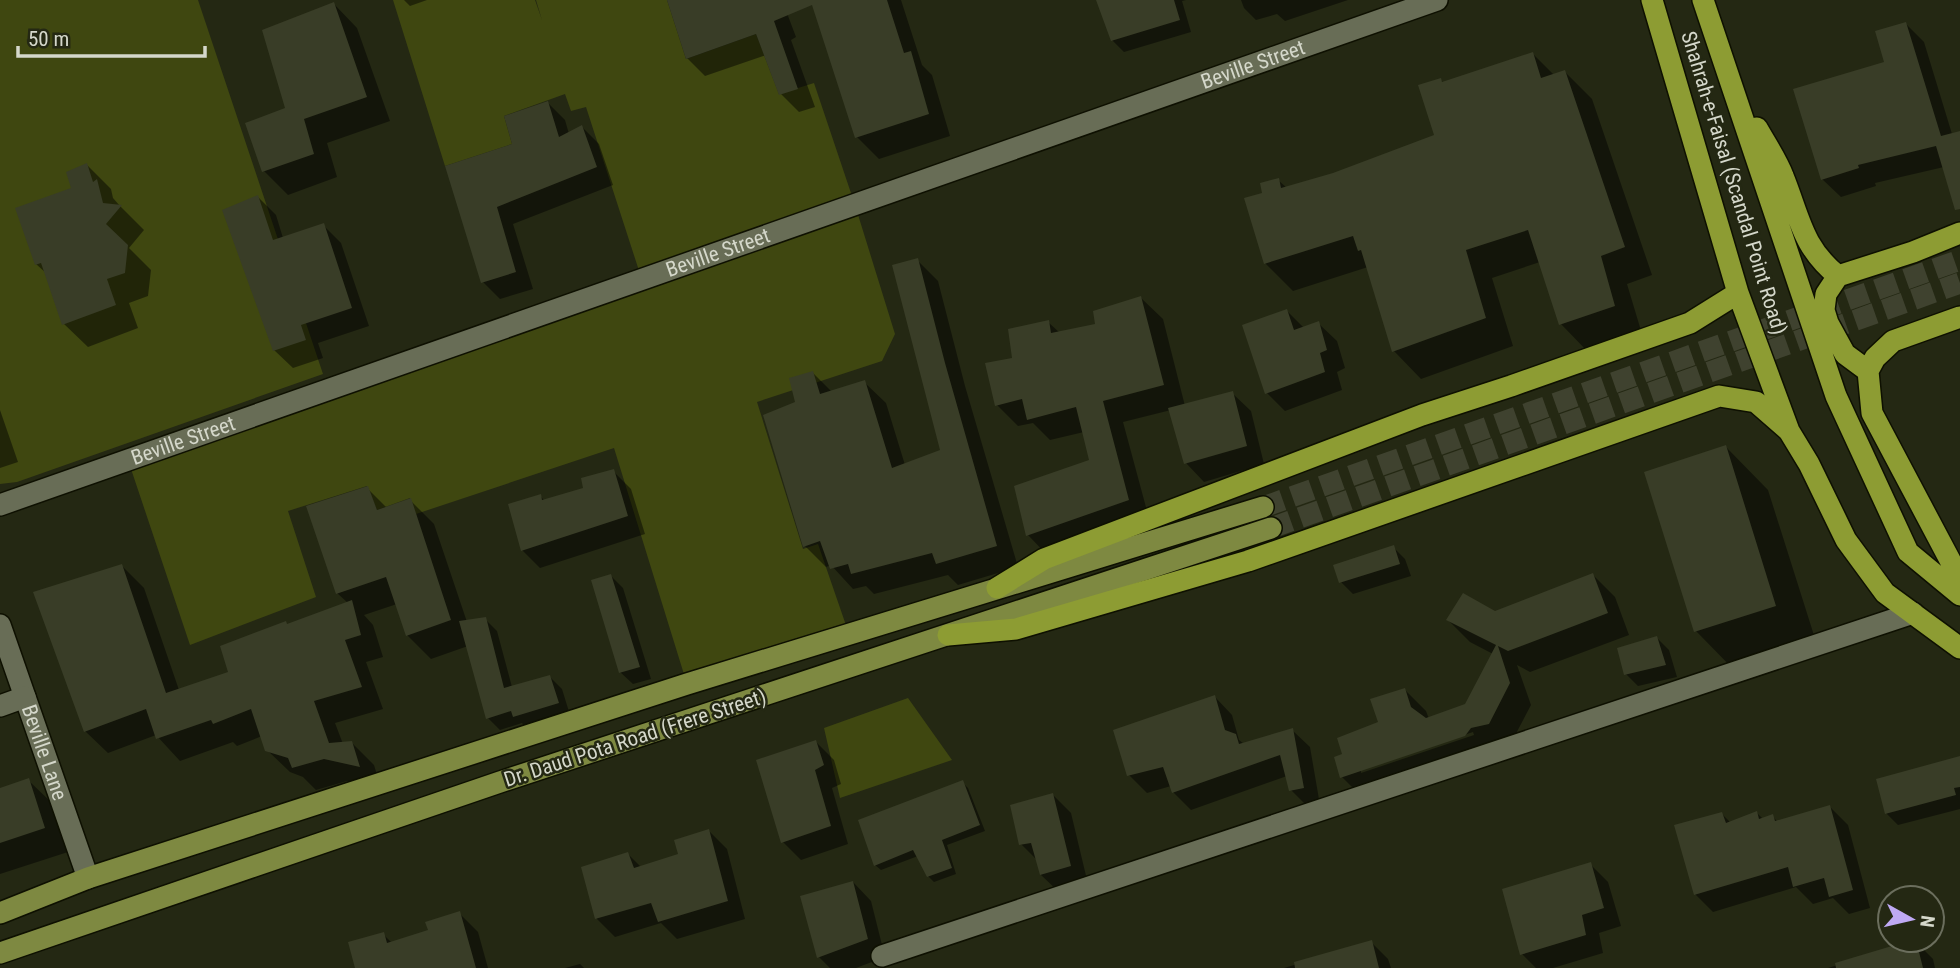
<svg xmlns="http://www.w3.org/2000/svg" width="1960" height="968" font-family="'Roboto Condensed',sans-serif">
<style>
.green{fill:#3f4710}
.shadow{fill:#0007;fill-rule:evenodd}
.building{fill:#393d27}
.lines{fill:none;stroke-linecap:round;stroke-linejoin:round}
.major-tunnel{stroke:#3f422f;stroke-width:21;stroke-dasharray:21 10;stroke-linecap:butt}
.minor-casing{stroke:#0e1001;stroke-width:24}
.major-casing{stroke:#0e1001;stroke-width:24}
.highway-casing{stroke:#0e1001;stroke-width:24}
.minor{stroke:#686d56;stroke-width:21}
.major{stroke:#7e8941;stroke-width:21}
.highway{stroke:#8d9c33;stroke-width:21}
.labels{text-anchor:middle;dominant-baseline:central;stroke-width:5;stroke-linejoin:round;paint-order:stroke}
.street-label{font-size:21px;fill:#d5d8cb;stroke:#242813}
</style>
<rect width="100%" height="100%" fill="#242813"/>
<path class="green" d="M0 0H198L323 374 17 482 0 484Z
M393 0H535L542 20 536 0H667L686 59 756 34 779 94 814 83 855 205 895 334 882 361 757 402 803 549 818 544 849 634 687 684 614 448 416 514 410 498 377 510 367 486 288 511 316 597 190 645 128 460 642 280 586 107 571 111 565 94 504 116 512 144 445 166Z
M908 698 952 760 840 798 824 728Z"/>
<path class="shadow" d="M404 0H427L410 6Z
M668 0H782L796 37 791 40 815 107 799 112 781 94 766 55 705 76 687 58Z
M812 0H901L922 65 932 75 950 136 879 159 857 137Z
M1098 0H1186L1182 1 1191 32 1124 52 1112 40Z
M1241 0H1348L1285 21 1277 14 1256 20 1244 8Z
M334 4 357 28 390 121 327 143 337 177 288 195 264 171 287 109Z
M1906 24 1924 42 1952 134 1960 132V208L1944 167 1875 183 1876 186 1841 197 1822 179 1887 63Z
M1533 54 1554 75 1565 72 1592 99 1652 275 1627 284 1642 334 1588 352 1561 324 1540 262 1492 278 1513 346 1421 379 1394 351 1368 267 1293 291 1265 263 1264 195 1278 180 1287 188 1334 175 1436 136 1440 80 1444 83Z
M548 103 565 120 569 134 582 127 599 144 613 185 513 224 533 289 500 299 483 282 447 167 514 145Z
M87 165 111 189 113 198 120 206 144 230 129 248 151 270 148 296 129 303 138 328 88 347 64 324 47 274 36 264Z
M258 197 276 215 283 238 323 225 341 243 369 326 318 343 323 358 293 368 274 350Z
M917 260 938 281 965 386 1018 567 958 585 948 575 874 594 866 586 853 589 831 565 826 567 805 546 797 403 813 373 832 392 864 382 886 403 905 465 942 451Z
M1141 298 1163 319 1185 406 1232 393 1251 411 1264 464 1204 482 1186 463 1171 410 1123 422 1150 522 1049 557 1028 535 1091 462 1084 432 1050 440 1033 423 1018 426 997 405 1013 359 1048 322 1060 333 1097 326Z
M1287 311 1304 328 1318 323 1337 341 1345 368 1337 372 1342 390 1285 411 1267 393Z
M0 410 18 462 0 468Z
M1726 447 1768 490 1818 648 1738 674 1696 631Z
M613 471 631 489 645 534 540 568 522 550 540 496 545 501 586 489Z
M367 488 387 508 410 500 434 524 467 622 485 619 497 631 512 687 550 677 562 689 570 715 526 728 522 723 500 730 488 718 468 646 431 659 407 635 397 604 364 615 373 625 383 657 366 662 383 709 335 723 343 744 352 743 374 765 381 788 347 781 316 790 303 777 290 772 267 750 262 736 237 746 233 742 180 761 156 735 108 753 85 731 122 566 144 588 179 690 230 673 287 625 348 603 337 593Z
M1393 547 1405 559 1411 576 1353 594 1341 582Z
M1593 575 1615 597 1629 635 1530 672 1517 665 1531 705 1510 745 1363 798 1342 777 1344 755 1380 723 1405 690 1426 711 1429 719 1467 705 1493 654 1470 642 1448 620 1495 613ZM1473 732 1474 735 1361 773V769Z
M611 576 623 588 651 679 633 684 620 672Z
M1657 638 1669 650 1677 677 1638 686 1626 674Z
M1215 697 1232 715 1239 740 1244 744 1292 730 1310 747 1320 805 1309 808 1291 790 1287 776 1191 810 1173 792 1171 786 1147 793 1129 775Z
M816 742 834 760 841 784 832 788 848 844 801 860 783 842Z
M1960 758V809L1898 825 1886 813Z
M28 780 52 803 68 852 0 874V790Z
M962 782 968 788 985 831 947 845 956 874 934 882 928 876 918 856 881 870 875 865Z
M1053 795 1071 813 1088 884 1060 893 1041 875 1038 861 1021 844Z
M1830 807 1848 825 1870 908 1849 914 1833 898 1813 904 1796 887 1713 912 1695 894 1722 814 1731 823 1757 813 1763 819 1772 816 1778 822Z
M709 831 727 849 745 919 677 939 661 923 615 937 597 919 583 868 628 854 642 868 680 856Z
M1590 864 1608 882 1621 926 1599 933 1603 953 1553 968H1536L1522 954Z
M853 882 871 901 885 957 856 968H830L819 957Z
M459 913 478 932 488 968H357L383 934 392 943 430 931Z
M1915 941 1933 959 1935 968H1828Z
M1371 942 1388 959 1391 968H1284Z
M580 964 584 968H565Z"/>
<path class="building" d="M667 0H887L904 53 911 51 929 114 855 138 812 5 774 21 798 89 779 95 756 34 686 59Z
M1096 0H1174L1180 20 1111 41Z
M334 2 367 97 304 119 314 154 262 172 245 123 285 108 262 30Z
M1906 22 1941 136 1960 131V209L1955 210 1936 146 1858 165 1859 168 1821 180 1793 89 1884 62 1875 31Z
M1533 52 1541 78 1565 70 1625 247 1601 256 1615 306 1559 325 1528 230 1466 250 1486 318 1392 352 1361 250 1358 251 1353 236 1264 264 1244 198 1262 193 1260 183 1279 178 1281 188 1333 173 1434 135 1418 85 1441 78 1442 82Z
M548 101 559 137 582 125 597 167 497 207 516 272 481 283 445 166 512 144 504 116Z
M87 163 93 182 97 179 103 203 122 205 106 224 128 245 125 273 107 279 116 305 62 325 41 263 35 265 15 208 71 188 66 172Z
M258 195 273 240 324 223 352 308 301 325 306 340 273 351 222 210Z
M918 258 945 363 997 546 936 564 932 553 851 574 848 564 830 569 820 541 803 547 763 415 795 402 789 378 813 371 820 394 865 380 892 468 940 450 892 265Z
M1141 296 1164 385 1103 401 1129 500 1026 536 1014 486 1089 460 1076 407 1027 420 1022 399 995 406 985 363 1012 358 1008 329 1049 320 1051 333 1095 324 1093 311Z
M1287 309 1294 330 1319 321 1327 350 1320 353 1325 372 1265 394 1242 325Z
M1233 391 1247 446 1184 464 1168 408Z
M1726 445 1776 606 1694 632 1644 472Z
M614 469 628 516 521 551 508 504 541 494 542 500 583 488 581 478Z
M368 486 377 510 411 498 451 620 406 636 386 577 336 594 306 506Z
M1394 545 1400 564 1339 583 1333 565Z
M122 564 166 693 228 672 220 646 286 621 287 624 352 600 361 635 345 640 362 687 314 701 329 743 352 741 360 767 324 759 292 768 288 758 265 751 251 709 213 724 211 720 156 739 146 709 84 732 33 592Z
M1593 573 1608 613 1508 651 1498 646 1510 683 1489 724 1471 728 1465 736 1340 778 1334 757 1342 754 1337 738 1378 722 1370 699 1405 688 1411 707 1426 718 1465 704 1496 645 1446 620 1463 593 1495 611Z
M611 574 640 667 619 673 591 580Z
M486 617 504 688 550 675 559 703 513 717 511 711 486 719 459 621Z
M1657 636 1666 665 1624 675 1617 648Z
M1215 695 1225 730 1236 734 1239 744 1293 728 1304 788 1289 791 1280 755 1172 793 1163 767 1127 776 1113 730Z
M816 740 824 765 815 770 831 826 781 843 756 760Z
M1960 756V787L1954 788 1956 795 1885 814 1876 779Z
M29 778 45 828 0 843V788Z
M963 780 980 825 942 840 952 868 927 877 913 850 874 866 858 820Z
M1053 793 1071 866 1040 875 1031 843 1019 845 1010 805Z
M1830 805 1853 890 1829 897 1824 878 1793 887 1788 867 1694 895 1674 825 1722 812 1726 823 1757 811 1759 819 1773 814 1775 821Z
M709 829 728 901 658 922 651 903 595 919 581 867 628 852 634 868 678 854 674 840Z
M1591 862 1604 908 1582 915 1586 935 1520 955 1502 889Z
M853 881 868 939 817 958 800 896Z
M460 911 476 968H355L348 942 384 932 387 943 428 930 425 922Z
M1372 940 1379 968H1295L1294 962Z
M1912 940H1916L1923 968H1836L1835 963Z"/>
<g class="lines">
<path class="major-tunnel" d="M1263 507 1960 260
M1271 528 1960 283"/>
<defs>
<g id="minor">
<path id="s1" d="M0 505 1437 0"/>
<path id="s2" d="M0 625 88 878"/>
<path d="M0 706 25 697"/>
<path d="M882 956 1913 613"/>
</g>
<path id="major" d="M0 913 88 878 687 684 1263 507
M0 953 500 782 1271 528"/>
<path id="highway" d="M1652 0 1738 293 1789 431 1809 464 1846 540 1885 593 1960 648
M1703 0 1836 396 1908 552 1960 595
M1757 128C1766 144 1777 160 1783 176 1800 218 1802 247 1838 276L1913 252 1960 233
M1838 276 1826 294 1824 310 1828 323 1845 354 1868 371
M1960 317 1893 341 1875 358 1868 371 1872 413 1960 579
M997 588 1044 559 1422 415 1511 386 1690 323 1738 293
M948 635 1016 629 1248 561 1719 396 1756 402 1789 431"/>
</defs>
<use href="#minor" class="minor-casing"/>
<use href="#major" class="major-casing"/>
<use href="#highway" class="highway-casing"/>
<use href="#minor" class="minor"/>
<use href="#major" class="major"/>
<use href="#highway" class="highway"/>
</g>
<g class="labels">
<g class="street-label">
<text stroke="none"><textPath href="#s1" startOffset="1328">Beville Street</textPath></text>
<text transform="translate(1734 183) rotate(73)">Shahrah-e-Faisal (Scandal Point Road)</text>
<text stroke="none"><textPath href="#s1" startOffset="761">Beville Street</textPath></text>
<text stroke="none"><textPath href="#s1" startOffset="194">Beville Street</textPath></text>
<text transform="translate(635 738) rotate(-18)">Dr. Daud Pota Road (Frere Street)</text>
<text stroke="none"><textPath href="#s2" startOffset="135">Beville Lane</textPath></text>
</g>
</g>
<g transform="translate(1911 919) rotate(98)"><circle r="33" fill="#242813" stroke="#6b6e5d" stroke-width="2"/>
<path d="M0-5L12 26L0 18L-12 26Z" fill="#bfa9f4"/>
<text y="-10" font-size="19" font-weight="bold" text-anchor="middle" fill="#d5d8cb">N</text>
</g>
<path d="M18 46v10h187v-10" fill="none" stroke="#d5d8cb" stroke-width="3.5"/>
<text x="28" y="46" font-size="21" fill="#d5d8cb" stroke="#242813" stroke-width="5" paint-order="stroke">50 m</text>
</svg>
